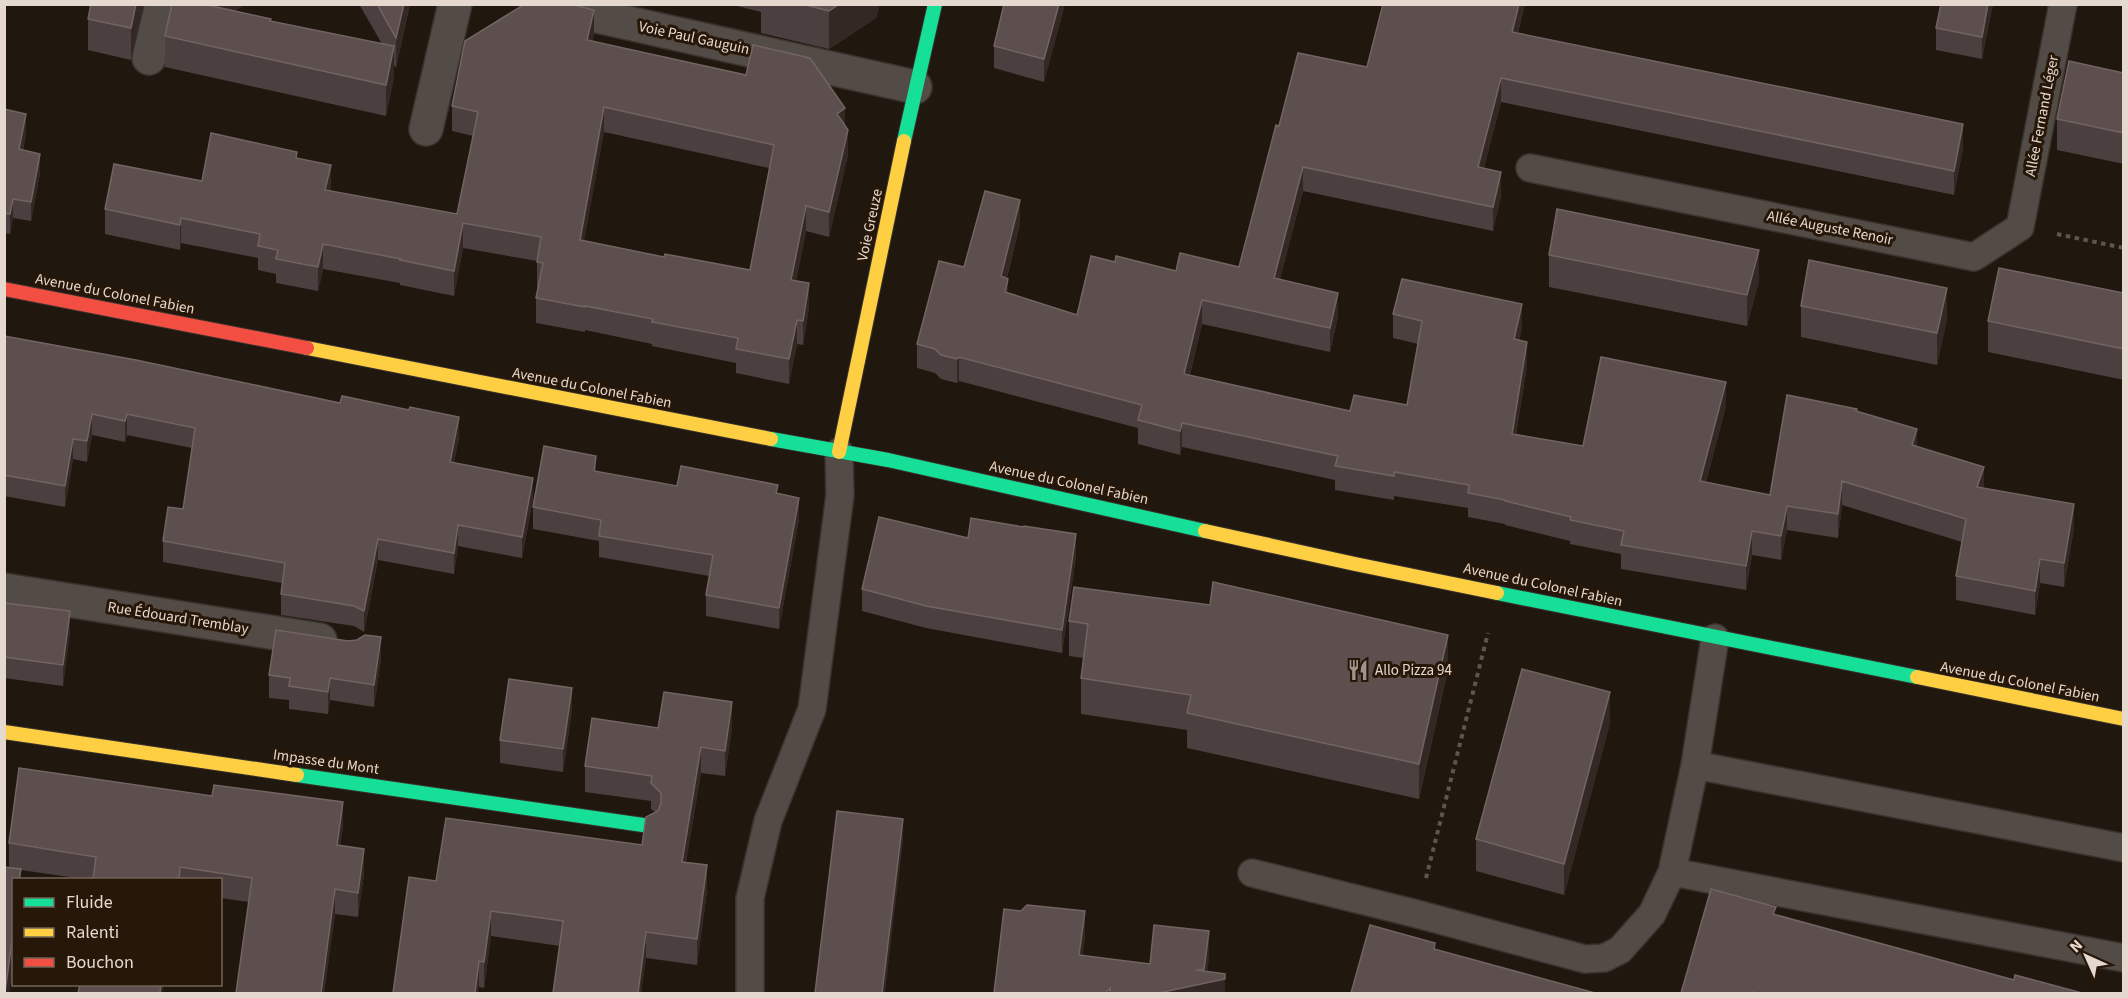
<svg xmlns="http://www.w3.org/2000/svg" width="2128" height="998" font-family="'Source Sans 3',sans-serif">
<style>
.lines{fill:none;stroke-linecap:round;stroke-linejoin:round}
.lane-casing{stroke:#39322d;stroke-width:30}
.street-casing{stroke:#39322d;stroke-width:36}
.fast-casing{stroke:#39322d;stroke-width:16}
.slow-casing{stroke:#39322d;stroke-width:16}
.jam-casing{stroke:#39322d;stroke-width:16}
.path{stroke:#5c5550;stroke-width:4;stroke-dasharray:4.5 4.5;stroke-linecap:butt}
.lane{stroke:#534b45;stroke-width:27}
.street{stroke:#534b45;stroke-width:33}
.fast{stroke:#16e098;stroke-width:14}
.slow{stroke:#ffcf43;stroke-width:14}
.jam{stroke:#f24e42;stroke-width:14}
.wall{fill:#4c3f3f;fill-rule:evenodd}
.shaded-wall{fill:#342825}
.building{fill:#5d4f4e;stroke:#726462;stroke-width:1.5;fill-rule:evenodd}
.labels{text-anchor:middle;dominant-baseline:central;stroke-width:6;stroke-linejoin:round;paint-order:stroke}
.street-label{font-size:15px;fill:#e4d8cf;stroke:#271708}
.poi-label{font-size:15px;fill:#e4d8cf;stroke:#271708;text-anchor:start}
</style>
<rect width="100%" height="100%" fill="#20170f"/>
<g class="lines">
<defs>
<path id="lane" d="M1530 168 1974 257 2020 227 2063 4
M1695 765 1715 638
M1672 872 1695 765 2124 848
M1252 873 1417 914 1585 959 1604 958 1620 950 1652 914 1672 872 2124 958
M750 994V898L768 821 812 709 840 495 839 452"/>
<path id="street" d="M543 4 915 87
M149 58 162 4
M426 129 455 4
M4 590 320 640"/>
<path id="fast" d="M904 141 935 4
M771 439 888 460 1205 531
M1497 593 1917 677
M297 775 643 825"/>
<path id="slow" d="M307 348 771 439
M839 452 904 141
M1205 531 1355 564 1497 593
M1917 677 2124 719
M4 732 297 775"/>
<path id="jam" d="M4 289 307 348"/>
</defs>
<use href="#lane" class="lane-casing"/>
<use href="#street" class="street-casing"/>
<use href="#fast" class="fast-casing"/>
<use href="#slow" class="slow-casing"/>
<use href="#jam" class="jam-casing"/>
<path class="path" d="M2057 234 2124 248
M1426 878 1488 633"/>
<use href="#lane" class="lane"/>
<use href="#street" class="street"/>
<use href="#fast" class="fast"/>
<use href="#slow" class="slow"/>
<use href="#jam" class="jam"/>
</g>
<path class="wall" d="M91 4H143L131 60 88 50V19Z
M359 4H410L396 68 394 65V77L386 116 165 67V36L235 12 271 21 382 44Z
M729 4H880L876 18 829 49 761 33V12Z
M1065 4 1044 82 994 68V46Z
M1525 4 1518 33 1963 148 1954 195 1501 102 1484 168 1501 196 1493 231 1303 191 1280 279 1338 317 1330 352 1202 324 1190 375 1350 411 1407 405 1418 344 1393 338V314L1522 328 1519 340 1527 366 1516 434 1583 446 1726 406 1706 482 1770 495 1857 411 1984 488 2074 528 2064 587 2040 583 2035 615 1956 600V576L1962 542 1842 505 1838 538 1787 530 1781 560 1752 555 1746 590 1621 569V554L1570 544V541L1505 525V524L1468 517V508L1394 496V500L1335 490V480L1182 447 1180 455 1138 444V428L959 381 957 383 941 379 935 373 917 368V344L964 267 1020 224 1007 278 1008 294 1077 315 1115 262 1176 271 1239 267 1279 126 1367 67Z
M1993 4 1982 59 1936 50V28Z
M594 35 592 41 845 125 848 155 829 237 806 231 796 281 809 308 803 345 797 344 789 384 736 373V363L652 346V344L585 330V332L536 323V298L538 287H537V261L463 248 454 296 400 285V283L323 269 318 291 276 283V274L258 270V258L181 243 180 250 105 234V209L202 181 297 158 330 191 457 214 473 136 452 131V106ZM604 132 769 168 750 270 664 257 584 240Z
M2124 73V164L2057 150V119Z
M4 109 26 134 23 150 40 173 31 221 13 218 10 234 4 233Z
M1549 255 1759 281 1747 326 1549 287Z
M2124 293V380L1988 352V321Z
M1801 306 1947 319 1937 365 1801 337Z
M4 336 459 438 454 462 533 499 522 558 458 546 454 574 378 560 364 632 354 626 281 615V594L282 583 163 562V541L183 509 192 448 127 435 125 442 92 435 87 462 73 459 65 507 4 496Z
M596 471 677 486 778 494 799 519 779 629 706 616V595L709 576 599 557V541L533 529V507Z
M968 538 1076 556 1062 653 926 628 862 611V589Z
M4 603 70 632 63 686 4 678Z
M1069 621 1448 670 1419 799 1187 748V730L1081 714V678L1084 658 1069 656Z
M381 659 374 707 330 700 328 714 289 709V700L269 698V675Z
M572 710 563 772 500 763V740Z
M1610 723 1564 895 1476 871V839Z
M658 728H732L725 776 701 773 686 862 707 891 697 965 646 958 641 993H553L560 946 491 936 484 988 479 987 436 881 642 845 655 812 651 809V801L585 792V766Z
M343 826 340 845 364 874 358 917 335 914 324 993H236L249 902 220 898V879H83L21 870V879L14 954 9 993H4L9 867V843Z"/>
<path class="shaded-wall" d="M136 4H143L131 60V28Z
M200 4H246L200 35Z
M404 4H410L396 68V38Z
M839 4H880L876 18 829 49V11Z
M1059 4H1065L1044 82V59Z
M1519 4H1525L1512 56V32Z
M1988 4H1993L1982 59V37Z
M594 10V35L587 64V40Z
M394 46V77L386 116V85Z
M1501 78V102L1478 191V167Z
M604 107V132L580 264V240Z
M845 108V133L837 114Z
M26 114V134L19 169V149Z
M1963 124V148L1954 195V171Z
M848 130V155L829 237V212Z
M40 154V173L31 221V202Z
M331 165V190L325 215V190Z
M1303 167V191L1274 302V278Z
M1501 172V196L1493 231V207Z
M13 199V218L10 234V214Z
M1020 200V224L1001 300V276Z
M806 206V231L791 305V280Z
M181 218V243L180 250V225Z
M463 223V248L454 296V271Z
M323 244V269L318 291V267Z
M1759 250V281L1747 326V295Z
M1008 279V303L1005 292Z
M809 283V308L803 345V321Z
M1947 288V319L1937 365V333Z
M1338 293V317L1330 352V328Z
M1202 300V324L1184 398V374Z
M1522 304V328L1514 363V339Z
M797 320V344L789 384V359Z
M1527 342V366L1512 458V434Z
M959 357V381L957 383V359Z
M1726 382V406L1700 505V481Z
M92 414V435L87 462V441Z
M127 414V435L125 442V421Z
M459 417V438L450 483V462Z
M1182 423V447L1180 455V431Z
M1917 429V453L1912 445Z
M73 439V459L65 507V486Z
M596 456V477L594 471Z
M1984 467V491L1977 487Z
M533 478V499L522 558V537Z
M1842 481V505L1838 538V514Z
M799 498V519L779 629V608Z
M2074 504V528L2064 587V563Z
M1787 506V530L1781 560V536Z
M458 525V546L454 574V553Z
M1752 531V555L1746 590V566Z
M1076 534V556L1062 653V630Z
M378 539V560L364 632V611Z
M2040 559V583L2035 615V591Z
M70 611V632L63 686V665Z
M1448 635V670L1419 799V764Z
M381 637V659L374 707V685Z
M330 678V700L328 714V692Z
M572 688V710L563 772V749Z
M1610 692V723L1564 895V864Z
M732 702V728L725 776V751Z
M701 747V773L682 887V862Z
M343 802V826L337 870V845Z
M903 819V842L885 993H882Z
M364 849V874L358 917V893Z
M707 865V891L697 965V939Z
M335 889V914L324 993H321Z
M491 911V936L484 988V962Z
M1085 911V939L1079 983V955Z
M14 926V954L9 993H5Z
M1209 931V959L1206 983 1225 979V993H1159L1204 984V970Z
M646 932V958L641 993H638Z
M479 961V987L478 993H475Z
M161 984H164L163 993H160Z"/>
<path class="building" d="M91 4H136L131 28 88 19Z
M172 4H203L271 19 270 21 394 46 386 85 165 36Z
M377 4H404L396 38Z
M525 4H570L594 10 587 40 746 75 753 45 810 58 845 108 837 114 848 130 829 212 806 206 791 280 809 283 803 321 797 320 789 359 736 349 738 338 652 322 653 319 585 306V307L536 298 543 263 537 262 541 237 463 223 454 271 400 260 401 259 323 244 318 267 276 259 278 250 258 246 260 234 181 218 180 225 105 209 114 164 202 181 211 133 297 152 296 158 331 165 325 190 457 214 478 112 452 106 465 41ZM604 107 774 145 750 270 665 254 664 257 580 240Z
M802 4H839L829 11Z
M1004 4H1059L1044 59 994 46Z
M1383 4H1519L1512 32 1963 124 1954 171 1501 78 1478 167 1501 172 1493 207 1303 167 1274 278 1338 293 1330 328 1202 300 1184 374 1350 411 1354 395 1407 405 1422 321 1393 314 1402 279 1522 304 1514 339 1527 342 1512 434 1583 446 1601 357 1726 382 1700 481 1770 495 1787 395 1857 409 1856 411 1917 429 1912 445 1984 467 1977 487 2074 504 2064 563 2040 559 2035 591 1956 576 1966 519 1842 481 1838 514 1787 506 1781 536 1752 531 1746 566 1621 545 1624 531 1570 520 1571 517 1505 501V500L1468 493 1469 485 1394 472V476L1335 466 1338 456 1182 423 1180 431 1138 420 1142 405 959 357 957 359 941 355 935 349 917 344 939 261 964 267 985 191 1020 200 1001 276 1008 279 1005 292 1077 315 1091 256 1115 262 1116 256 1176 271 1180 253 1239 267 1276 125 1279 126 1298 53 1367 67Z
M1941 4H1988L1982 37 1936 28Z
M2069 61 2124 73V133L2057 119Z
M4 109 26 114 19 149 40 154 31 202 13 199 10 214 4 213Z
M1557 209 1759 250 1747 295 1549 255Z
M1809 260 1947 288 1937 333 1801 306Z
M1999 268 2124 293V349L1988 321Z
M4 336 136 360 340 403 342 396 409 410 410 407 459 417 450 462 533 478 522 537 458 525 454 553 378 539 364 611 354 606 281 594 285 563 163 541 168 507 183 509 195 428 127 414 125 421 92 414 87 441 73 439 65 486 4 475Z
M544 446 596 456 594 471 677 486 681 466 778 485 776 493 799 498 779 608 706 595 713 555 599 536 601 520 533 507Z
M879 517 968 538 971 518 1023 527 1024 526 1076 534 1062 630 926 606 862 589Z
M1213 582 1448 635 1419 764 1187 713 1191 695 1081 678 1088 624 1069 621 1074 587 1210 605Z
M4 603 70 611 63 665 4 657Z
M276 630 348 641 357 640 365 635 381 637 374 685 330 678 328 692 289 686 290 678 269 675Z
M1522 669 1610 692 1564 864 1476 839Z
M509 679 572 688 563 749 500 740Z
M664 692 732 702 725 751 701 747 682 862 707 865 697 939 646 932 638 993H553L563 921 491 911 484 962 479 961 475 993H393L409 877 436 881 446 818 642 845 646 817 658 811 661 803V793L651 783 652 776 585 766 592 718 658 728Z
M19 768 212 796 214 785 343 802 337 845 364 849 358 893 335 889 321 993H236L252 878 180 867 179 879H93L96 857 9 843Z
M837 811 903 819 882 993H815Z
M4 867 21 869 19 879H14V926L5 993Z
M1711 889 1776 907 1773 914 2014 980 2015 975 2082 993H1756L1752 992V993H1681Z
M1027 905 1085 911 1079 955 1150 964 1154 925 1209 931 1204 970H1196L1225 974V979L1159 993H1110V988L1106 993H994L1004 909 1021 911Z
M1370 925 1435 943 1434 949 1595 993H1351Z
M80 984H161L160 993H78Z"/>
<defs>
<symbol id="restaurant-bare" viewBox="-9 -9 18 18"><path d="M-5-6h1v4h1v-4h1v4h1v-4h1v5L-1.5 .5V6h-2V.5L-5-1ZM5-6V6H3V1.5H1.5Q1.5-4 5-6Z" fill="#9f948c" stroke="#271708" stroke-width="2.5" paint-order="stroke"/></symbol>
</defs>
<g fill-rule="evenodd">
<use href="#restaurant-bare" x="1343" y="655" width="30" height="30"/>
</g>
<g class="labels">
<g class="street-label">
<text transform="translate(694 38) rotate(12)">Voie Paul Gauguin</text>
<text transform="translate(2042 116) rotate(-79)">Allée Fernand Léger</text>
<text transform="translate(870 225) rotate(-78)">Voie Greuze</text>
<text transform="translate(1830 228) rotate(11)">Allée Auguste Renoir</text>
<text transform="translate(115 294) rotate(11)">Avenue du Colonel Fabien</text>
<text transform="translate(592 388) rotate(11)">Avenue du Colonel Fabien</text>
<text transform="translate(1069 483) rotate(12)">Avenue du Colonel Fabien</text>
<text transform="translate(1543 585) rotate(12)">Avenue du Colonel Fabien</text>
<text transform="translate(178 618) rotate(9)">Rue Édouard Tremblay</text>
<text transform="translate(2020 682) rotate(11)">Avenue du Colonel Fabien</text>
<text transform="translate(326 762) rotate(8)">Impasse du Mont</text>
</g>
<g class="poi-label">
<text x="1375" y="670">Allo Pizza 94</text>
</g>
</g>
<rect width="2128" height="998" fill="none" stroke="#e4d8cf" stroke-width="12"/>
<rect x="12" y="878" width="210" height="108" fill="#271708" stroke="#736458" stroke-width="1.5"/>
<rect x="24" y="898" width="30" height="9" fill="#16e098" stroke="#736458" stroke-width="1.5"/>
<text x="66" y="908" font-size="18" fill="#e4d8cf">Fluide</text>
<rect x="24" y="928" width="30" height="9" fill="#ffcf43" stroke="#736458" stroke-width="1.5"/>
<text x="66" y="938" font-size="18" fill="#e4d8cf">Ralenti</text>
<rect x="24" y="958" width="30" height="9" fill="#f24e42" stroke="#736458" stroke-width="1.5"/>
<text x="66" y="968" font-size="18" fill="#e4d8cf">Bouchon</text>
<g transform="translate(2086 956) rotate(315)" stroke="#271708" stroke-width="4.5" paint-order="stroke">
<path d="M0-4.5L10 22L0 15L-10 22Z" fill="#e4d8cf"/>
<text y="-9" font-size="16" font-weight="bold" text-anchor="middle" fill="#e4d8cf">N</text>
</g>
</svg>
